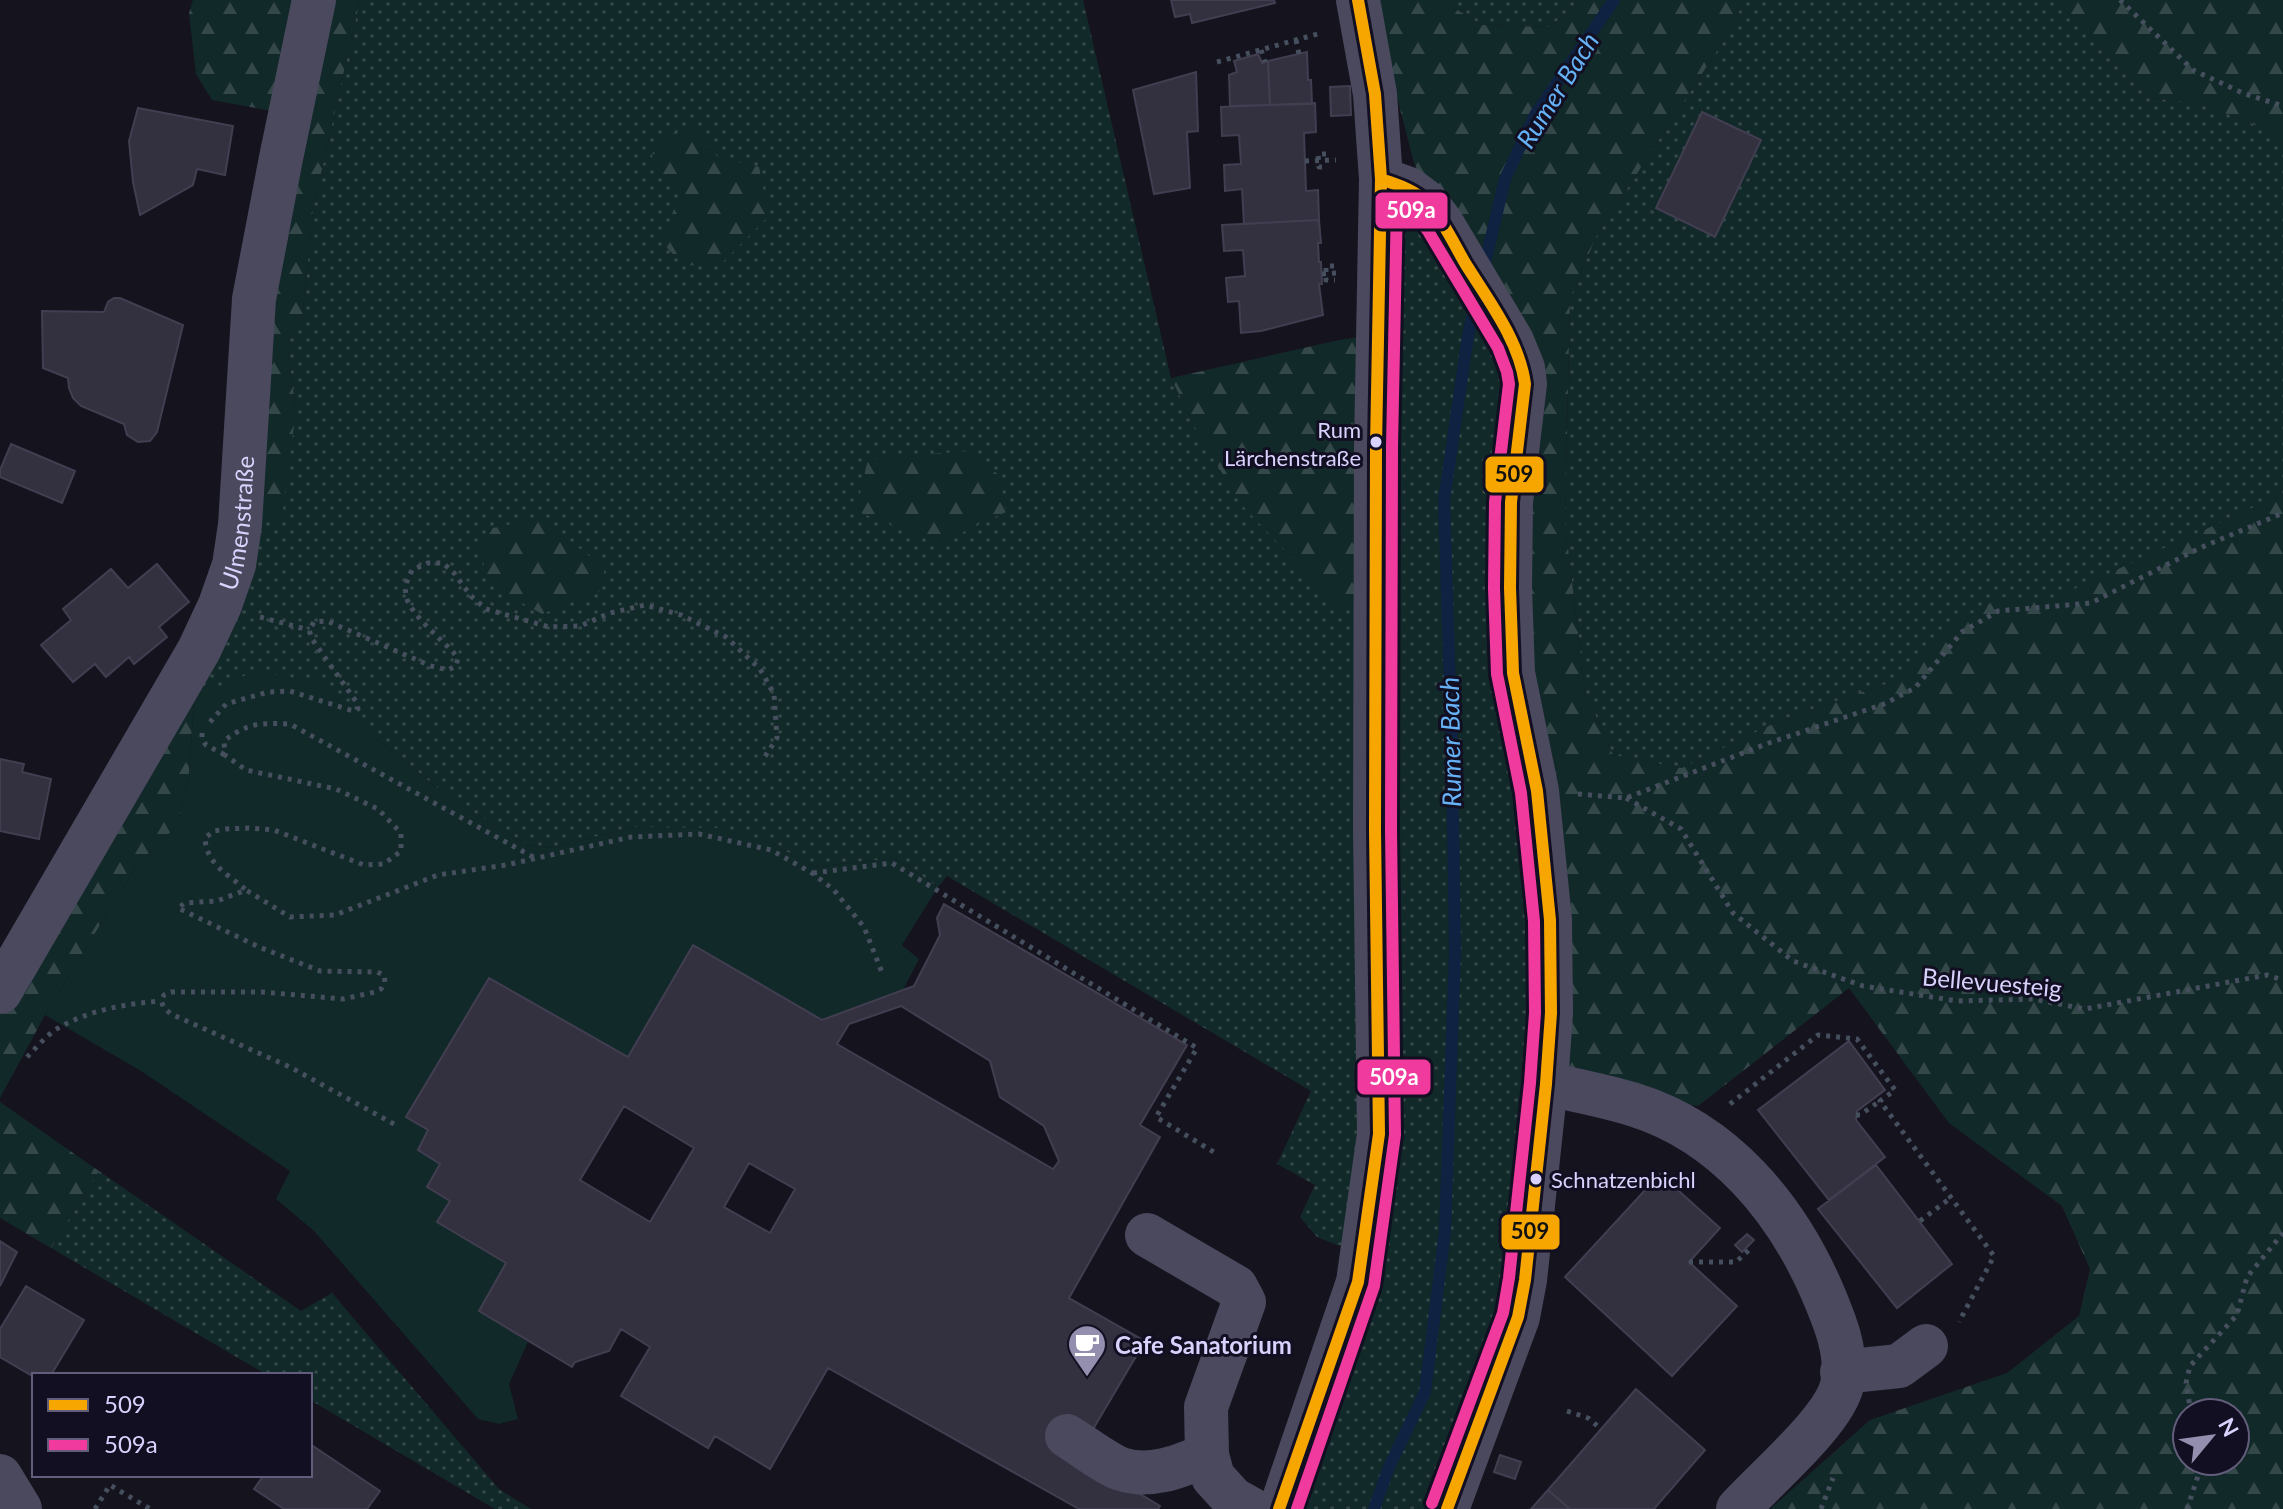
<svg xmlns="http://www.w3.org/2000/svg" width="2283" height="1509" font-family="Lato,sans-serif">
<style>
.grass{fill:url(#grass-dots)}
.forest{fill:url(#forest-firs);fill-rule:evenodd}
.garden{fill:#122929}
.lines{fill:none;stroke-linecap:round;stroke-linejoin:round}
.stream{stroke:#102241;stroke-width:12}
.building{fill:#333140;stroke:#423e51;stroke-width:2;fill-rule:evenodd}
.path{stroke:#454f5d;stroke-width:5;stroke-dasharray:4 6;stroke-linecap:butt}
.minor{stroke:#4a495e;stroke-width:44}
.bus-1-casing{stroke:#120f22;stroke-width:18}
.bus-2-casing{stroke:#120f22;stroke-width:18}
.bus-1{stroke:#f7a600;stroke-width:12}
.bus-2{stroke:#f13a9d;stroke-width:12}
.bus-dot{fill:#d8d2fd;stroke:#120f22;stroke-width:3}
.labels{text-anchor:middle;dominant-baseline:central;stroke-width:6;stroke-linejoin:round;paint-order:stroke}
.bus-label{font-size:22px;fill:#d8d2fd;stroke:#120f22;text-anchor:end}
.street-label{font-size:24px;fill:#d8d2fd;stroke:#120f22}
.poi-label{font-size:24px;font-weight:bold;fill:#d8d2fd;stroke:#120f22;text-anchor:start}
.water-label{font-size:26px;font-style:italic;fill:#66b2f7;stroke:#120f22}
.line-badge{stroke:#120f22;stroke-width:3}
.badge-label{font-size:22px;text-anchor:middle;font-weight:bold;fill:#fff}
.pale-badge-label{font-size:22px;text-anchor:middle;font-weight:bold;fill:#111}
</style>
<defs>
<pattern id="grass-dots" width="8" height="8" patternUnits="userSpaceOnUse" patternTransform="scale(2)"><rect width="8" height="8" fill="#122929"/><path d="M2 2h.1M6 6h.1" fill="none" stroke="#344749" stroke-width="1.8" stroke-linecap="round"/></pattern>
<pattern id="forest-firs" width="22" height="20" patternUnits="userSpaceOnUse" patternTransform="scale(2)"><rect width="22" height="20" fill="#122929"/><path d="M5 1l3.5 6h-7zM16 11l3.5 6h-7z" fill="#344749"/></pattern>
</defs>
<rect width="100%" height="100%" fill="#15131e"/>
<path class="grass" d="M360 0H1083L1171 378 1197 431 1339 608 1381 179 1512 341 1537 791 1525 1280 1447 1509H1279L1362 1248 1337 1245 1317 1237 1300 1217 1315 1185 1277 1164 1311 1091 947 876 938 887 895 858 813 867 772 843 634 827 551 848 528 845 451 799 365 729 322 683 194 697 296 411 287 341 302 322 313 209Z
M1441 0H1584L1549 27 1482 25Z
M1743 0H2063L2065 10 2149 98 2200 103 2276 133 2283 144V494L2050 601 2000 598 1944 630 1895 681 1781 720 1682 768 1613 755 1585 692 1565 522 1570 298 1597 235 1735 23Z
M99 1171 301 1311 332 1293 499 1489 531 1509H495L310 1400V1375H267L51 1248Z"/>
<path class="forest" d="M193 0H360L313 209 302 322 287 341 296 411 282 518 259 524 289 114 212 100 196 74 189 13Z
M1372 0H1441L1482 25 1549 27 1584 0H1743L1735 23 1597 235 1570 298 1565 522 1585 692 1613 755 1682 768 1781 720 1895 681 1944 630 2000 597 2050 600 2283 494V1509H1770L1870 1420 2007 1373 2079 1316 2090 1269 2062 1206 1949 1123 1849 988 1698 1106 1546 1084 1524 401 1414 163ZM2187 1413H2235V1461H2187Z
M2063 0H2283V144L2275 133 2200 103 2149 98 2065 10Z
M693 129 719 158 759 167 769 216 723 262 685 266 661 242 680 194 650 167 656 138Z
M1379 334 1377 605 1339 608 1240 503 1197 431 1171 378 1339 340Z
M968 451 1000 476 1006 512 938 544 856 511 868 459Z
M540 518 605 568 599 592 542 614 488 584 480 548 493 528Z
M194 697 189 776 177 826 137 865 45 1015 0 1098V992Z
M0 1102 99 1171 51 1248 0 1218Z"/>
<path class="garden" d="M256 671 322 683 365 729 451 799 528 845 551 848 634 827 719 828 772 843 813 867 895 858 938 887 902 945 919 959 903 990 822 1020 628 1057 489 978 406 1117 428 1130 418 1150 440 1164 428 1187 450 1201 437 1222 506 1263 479 1311 528 1342 509 1384 518 1419 499 1424 478 1419 314 1231 276 1199 290 1171 141 1071 45 1015 137 865 177 826 189 776 194 697Z"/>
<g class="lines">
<path class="stream" d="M1483 271 1505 179 1535 115 1614 0
M1374 1509 1389 1467 1425 1392 1445 1231 1455 952 1452 753 1444 500 1468 336 1475 304"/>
</g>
<path class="building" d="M1171 0H1274L1275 3 1192 23 1190 14 1175 17Z
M1307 52 1308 80H1311L1312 104 1270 105 1268 61Z
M1258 54 1262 63 1268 61 1270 105 1230 106 1229 75 1237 72 1234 61Z
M1196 72 1198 131 1187 132 1190 188 1154 194 1133 90Z
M1350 86 1351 115 1331 116 1330 87Z
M1315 103 1316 132 1304 133 1306 191 1318 190 1319 220 1244 224 1242 189 1225 191 1224 165 1241 164 1239 135 1222 136 1221 107Z
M138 108 233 126 225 175 197 169 193 185 140 215 133 182 129 141Z
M1702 112 1761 140 1715 237 1656 208Z
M1319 220 1321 243H1318L1319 262H1321L1322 284H1319L1323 315 1261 331 1241 333 1239 301 1228 302 1226 278 1245 276 1243 250 1224 251 1222 225Z
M114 298H120L183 325 157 432 150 441 138 442 127 435 124 424 81 406 73 398 69 388 68 378 43 368 42 311 104 312 108 302Z
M11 444 75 471 62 503 0 477V470Z
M157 564 189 602 159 627 167 637 134 664 129 657 106 677 95 664 73 682 41 645 71 620 63 609 111 569 128 588Z
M0 759 24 764 22 772 51 779 39 839 0 831Z
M944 904 1187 1045 1140 1125 1160 1137 1069 1298 1145 1341 1089 1436 1048 1438 1160 1506 1158 1509H1079L828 1368 770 1469 715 1436 708 1448 621 1396 650 1347 621 1329 609 1351 575 1362 572 1367 479 1311 506 1263 437 1222 450 1201 427 1187 440 1164 418 1150 428 1130 406 1117 489 978 628 1057 693 945 822 1020 914 986 940 935 937 918ZM901 1006 990 1061 1000 1097 1044 1126 1059 1161 1053 1169 837 1044 849 1024ZM624 1106 694 1148 650 1222 580 1180ZM749 1163 795 1189 770 1233 724 1207Z
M1849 1041 1885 1090 1857 1111 1856 1120 1885 1157 1829 1200 1758 1110Z
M1876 1165 1952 1264 1897 1308 1818 1209Z
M1660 1174 1720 1228 1689 1262 1737 1306 1672 1376 1565 1277Z
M1747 1234 1754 1240 1742 1252 1735 1245Z
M0 1241 17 1252 0 1286Z
M26 1286 84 1320 51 1375H34V1377L0 1357V1329Z
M1636 1389 1705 1450 1654 1509H1570L1548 1490Z
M310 1444 380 1491 367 1509H284L254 1489 264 1475H310Z
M1500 1455 1521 1462 1515 1479 1494 1472Z
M1548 1490 1570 1509H1531Z"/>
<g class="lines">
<path class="path" d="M2120 0 2193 70 2245 94 2283 106
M1296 40 1299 54
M1261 50 1265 62
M1217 62 1321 33
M1326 154H1318L1319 167H1327
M1305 161 1336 160
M1334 266H1326V280H1335
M1322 274 1337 273
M260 617 309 630
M210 722 226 704 268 692 290 691 353 711 358 709 357 703 312 639 309 630 314 622 327 621 431 666 448 670 456 666 458 658 453 652C440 638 410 614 406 596 404 586 408 578 412 570L428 563H443L454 573 471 596 486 609 549 627 580 626 610 613 645 605 681 615 726 637 760 669 774 694 777 738 762 761
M202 733V739L206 745 225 755
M1578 794 1626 798 1769 743 1884 704 1915 688 1962 632 1998 611 2091 603 2200 548 2283 513
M1626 798 1681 829 1733 913 1793 961 1863 986 1957 1001 2033 999 2085 1009 2267 975 2283 980
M813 873 892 863 1197 1048 1156 1117 1217 1154
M245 889C227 874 206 863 205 838L214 831 226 829 249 828 274 830 364 865 384 864 401 851V833L378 809 336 789 246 770 225 755 224 741C248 722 261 723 290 724L535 858
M27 1057C36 1048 45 1037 55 1030 88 1010 124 1004 161 1001
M1730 1104 1818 1035 1857 1039 1895 1090 1880 1101 1994 1256 1959 1322
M1856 1115H1860L1880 1101
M394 1124 290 1067 171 1014 164 1008 161 1001 164 995 171 992H262L343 999 375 992 381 989 385 982 384 975 377 972 320 971 259 947 178 908 185 903 217 901 246 890 290 917 335 915 438 875 506 865 631 837 699 834 771 850 812 873 833 889 864 927 883 975
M1920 1221 1952 1197
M1689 1262H1736L1750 1249
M1567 1411 1588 1418 1601 1429
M2191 1413 2186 1383 2190 1366 2237 1315 2247 1277 2283 1233
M95 1509 110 1485 150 1509
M1821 1509 1833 1478
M2187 1509 2201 1467 2200 1461"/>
<g class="minor">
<path d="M1381 179 1409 189 1425 201 1441 222 1512 341 1523 368 1525 384 1511 502 1510 588 1513 673 1537 791 1550 920 1551 1013 1546 1084 1525 1280 1518 1317 1447 1509"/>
<path id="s1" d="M0 992 199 650 220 605 234 565 240 525 254 299 281 158 314 0"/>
<path d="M1546 1084C1576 1090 1606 1096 1635 1105 1724 1133 1786 1208 1822 1291 1834 1319 1849 1354 1842 1385 1834 1421 1765 1479 1738 1509"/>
<path d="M1147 1235 1236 1287 1244 1302 1206 1407 1207 1455 1213 1477 1233 1499 1251 1509"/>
<path d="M1842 1372 1899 1366 1926 1346"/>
<path d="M1067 1436C1082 1445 1106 1464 1121 1469 1151 1479 1180 1466 1207 1455"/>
<path d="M0 1476 20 1509"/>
<path d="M1279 1509 1283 1502 1358 1282 1379 1134 1375 830 1376 446 1381 179 1375 94 1358 0"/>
</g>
<defs>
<path id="bus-1" d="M1381 179C1397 185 1413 189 1425 201 1442 218 1453 242 1465 263 1488 300 1519 340 1525 384L1511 502 1510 588 1513 673 1537 791 1550 920 1551 1013 1546 1084 1525 1280 1518 1317 1447 1509
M1279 1509 1358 1282 1379 1134 1375 830 1376 446 1381 179 1375 94 1358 0"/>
<path id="bus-2" d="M1297 1509 1374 1286 1395 1135 1391 830 1392 446 1397 202 1414 212 1428 231 1498 348 1507 372 1509 384 1495 502 1494 588 1497 674 1521 793 1534 921 1535 1013 1530 1083 1509 1278 1503 1313 1432 1503"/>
</defs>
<use href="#bus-1" class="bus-1-casing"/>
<use href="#bus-2" class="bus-2-casing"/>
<use href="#bus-1" class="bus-1"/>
<use href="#bus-2" class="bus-2"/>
</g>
<defs>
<symbol id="cafe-pin" viewBox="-11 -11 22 30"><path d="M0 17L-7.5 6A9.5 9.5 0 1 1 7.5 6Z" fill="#948faf" stroke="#120f22"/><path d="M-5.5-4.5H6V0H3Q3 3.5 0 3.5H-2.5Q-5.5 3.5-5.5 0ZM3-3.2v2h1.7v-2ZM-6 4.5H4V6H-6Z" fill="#fff"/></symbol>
</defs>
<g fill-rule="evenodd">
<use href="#cafe-pin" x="1065" y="1322" width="44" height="60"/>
</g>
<g class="bus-dot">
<circle cx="1376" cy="442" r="7"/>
<circle cx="1536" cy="1179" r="7"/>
</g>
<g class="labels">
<g class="bus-label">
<text x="1361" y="429">Rum<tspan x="1361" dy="28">Lärchenstraße</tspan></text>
<text x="1551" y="1179" text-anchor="start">Schnatzenbichl</text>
</g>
<g class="street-label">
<text stroke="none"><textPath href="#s1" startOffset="530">Ulmenstraße</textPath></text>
<text transform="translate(1992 982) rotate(5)">Bellevuesteig</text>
</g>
<g class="poi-label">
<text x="1115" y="1344">Cafe Sanatorium</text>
</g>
<g class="water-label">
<text transform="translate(1557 90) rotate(-58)">Rumer Bach</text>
<text transform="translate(1450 742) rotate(-91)">Rumer Bach</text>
</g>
</g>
<g class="line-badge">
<rect x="1374" y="191" width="75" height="39" rx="8" fill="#f13a9d"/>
<rect x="1484" y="455" width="61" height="39" rx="8" fill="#f7a600"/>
<rect x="1356" y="1058" width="76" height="38" rx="8" fill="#f13a9d"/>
<rect x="1500" y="1213" width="61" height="38" rx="8" fill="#f7a600"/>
</g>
<g class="badge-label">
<text x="1411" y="218">509a</text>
<text x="1394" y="1085">509a</text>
</g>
<g class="pale-badge-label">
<text x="1514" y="482">509</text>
<text x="1530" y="1239">509</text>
</g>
<rect x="32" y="1373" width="280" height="104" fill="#120f22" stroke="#615d7a" stroke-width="2"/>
<rect x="48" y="1399" width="40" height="12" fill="#f7a600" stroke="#615d7a" stroke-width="2"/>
<text x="104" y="1413" font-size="24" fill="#d8d2fd">509</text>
<rect x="48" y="1439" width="40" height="12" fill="#f13a9d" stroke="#615d7a" stroke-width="2"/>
<text x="104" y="1453" font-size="24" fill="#d8d2fd">509a</text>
<g transform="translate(2211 1437) rotate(61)"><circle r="38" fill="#120f22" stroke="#615d7a" stroke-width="2"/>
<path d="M0-6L14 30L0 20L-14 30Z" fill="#948faf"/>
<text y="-12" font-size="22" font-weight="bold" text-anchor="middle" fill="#d8d2fd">N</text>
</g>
</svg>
